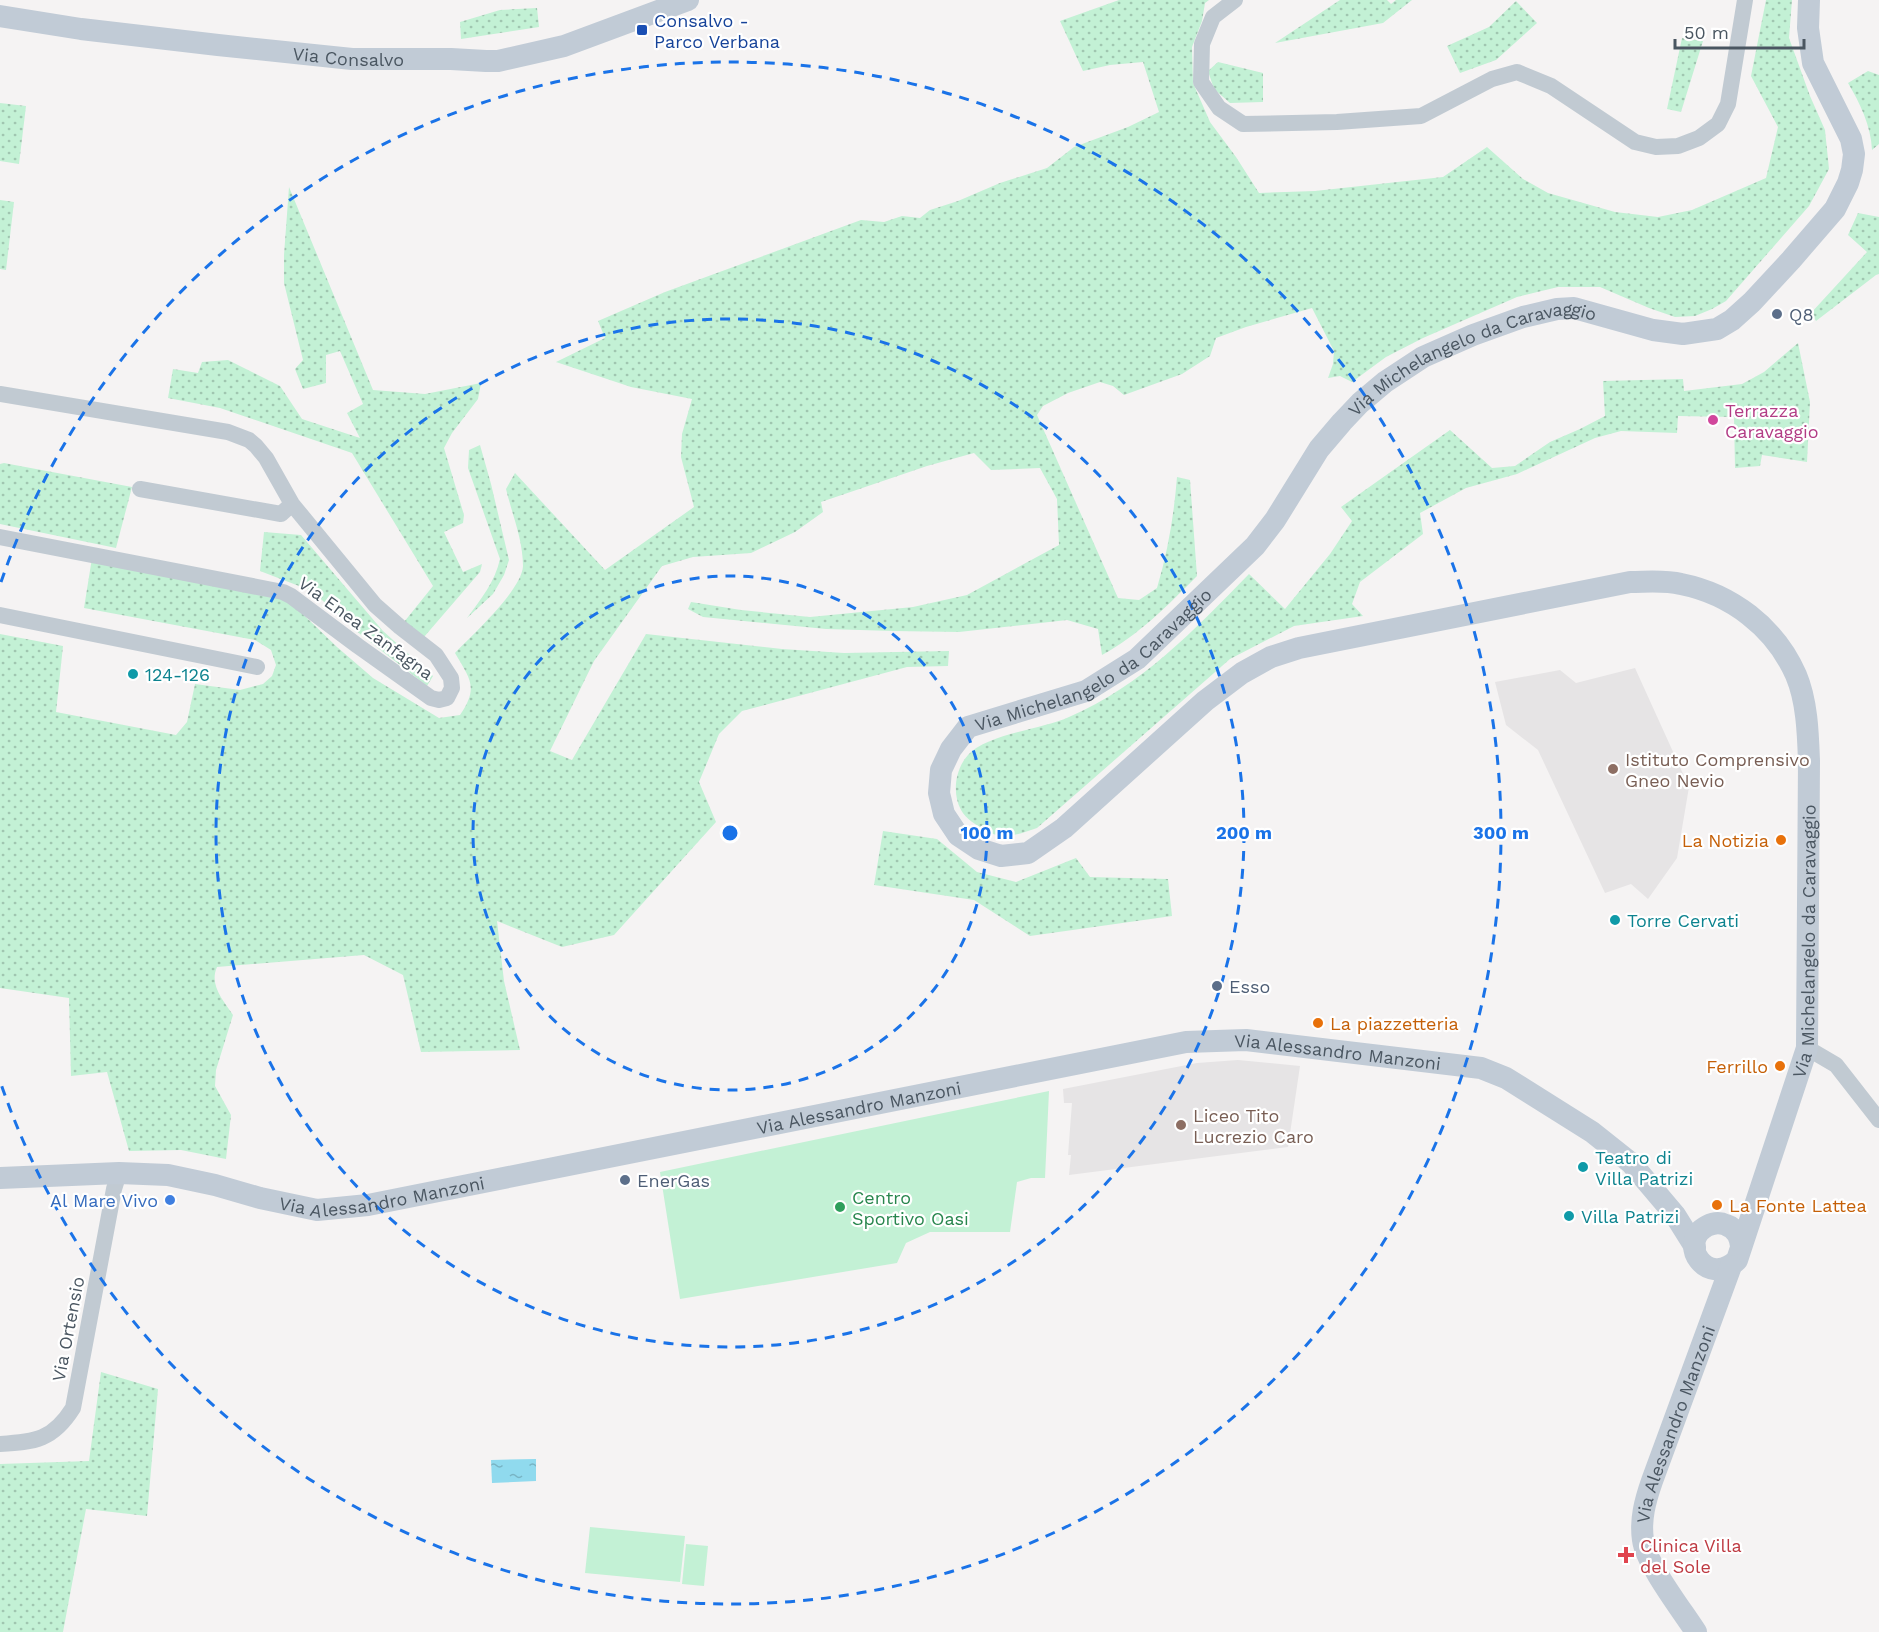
<svg xmlns="http://www.w3.org/2000/svg" width="1879" height="1632" font-family="'Work Sans',sans-serif">
<style>
.education{fill:#e6e4e5}
.green{fill:url(#green-dots)}
.pitch{fill:#c3f1d5}
.water{fill:url(#water-ripples)}
.lines{fill:none;stroke-linecap:round;stroke-linejoin:round}
.street{stroke:#c1cad2;stroke-width:16}
.secondary{stroke:#c1cbd6;stroke-width:22}
.ring{fill:none;stroke:#1a73e8;stroke-width:3;stroke-dasharray:10 8}
.transit-dot{fill:#1a4fb4;stroke:#fff;stroke-width:2}
.service-dot{fill:#5c6f8a;stroke:#fff;stroke-width:2}
.hotel-dot{fill:#d1479c;stroke:#fff;stroke-width:2}
.culture-dot{fill:#0f9aa8;stroke:#fff;stroke-width:2}
.education-dot{fill:#8d6e63;stroke:#fff;stroke-width:2}
.food-dot{fill:#e8710a;stroke:#fff;stroke-width:2}
.shop-dot{fill:#3f7fe0;stroke:#fff;stroke-width:2}
.leisure-dot{fill:#2e9e5b;stroke:#fff;stroke-width:2}
.health-dot{fill:#e0444e;stroke:#fff;stroke-width:2}
.labels{text-anchor:middle;dominant-baseline:central;stroke-width:4.5;stroke-linejoin:round;paint-order:stroke}
.transit-label{font-size:18px;fill:#164399;stroke:#fff;text-anchor:start}
.street-label{font-size:18px;fill:#4a5661;stroke:#fff}
.service-label{font-size:18px;fill:#4e5e75;stroke:#fff;text-anchor:start}
.hotel-label{font-size:18px;fill:#b23c85;stroke:#fff;text-anchor:start}
.culture-label{font-size:18px;fill:#0d838f;stroke:#fff;text-anchor:start}
.education-label{font-size:18px;fill:#785e54;stroke:#fff;text-anchor:start}
.food-label{font-size:18px;fill:#c56008;stroke:#fff;text-anchor:end}
.leisure-label{font-size:18px;fill:#27864d;stroke:#fff;text-anchor:start}
.shop-label{font-size:18px;fill:#366cbe;stroke:#fff;text-anchor:end}
.health-label{font-size:18px;fill:#be3a42;stroke:#fff;text-anchor:start}
.centre{fill:#1a73e8;stroke:#fff;stroke-width:3}
.ring-label{font-size:18px;text-anchor:middle;font-weight:bold;fill:#1a73e8;stroke:#fff;stroke-width:4.5;stroke-linejoin:round;paint-order:stroke}
</style>
<defs>
<pattern id="green-dots" width="8" height="8" patternUnits="userSpaceOnUse" patternTransform="scale(1.5)"><rect width="8" height="8" fill="#c3f1d5"/><path d="M2 2h.1M6 6h.1" fill="none" stroke="#a0c6b0" stroke-width="1.8" stroke-linecap="round"/></pattern>
<pattern id="water-ripples" width="26" height="14" patternUnits="userSpaceOnUse" patternTransform="scale(1.5)"><rect width="26" height="14" fill="#90daee"/><path d="M2 4q2-2 4 0t4 0M15 11q2-2 4 0t4 0" fill="none" stroke="#78b4c4"/></pattern>
</defs>
<rect width="100%" height="100%" fill="#f5f3f3"/>
<path class="education" d="M1635 668 1689 787 1677 858 1648 899 1631 884 1605 893 1538 750 1506 725 1495 682 1560 670 1576 683Z
M1238 1060 1300 1066 1288 1147 1069 1175 1071 1155H1068L1072 1103H1064L1063 1089 1197 1063Z"/>
<path class="green" d="M1119 0H1209L1205 3 1202 21 1192 47 1193 83 1210 122 1236 157 1259 193 1315 191 1443 177 1487 147 1523 179 1548 193 1615 212 1658 217 1692 210 1766 178 1778 127 1751 76 1766 0H1792L1789 38 1810 96 1825 130 1829 169 1809 206 1726 301 1712 309 1695 316 1675 317 1649 308 1600 287H1558L1517 297 1423 338 1386 357 1352 382 1340 376 1328 378 1333 364 1334 351 1312 308 1246 327 1216 338 1210 356 1182 374 1124 395 1113 386 1100 382 1068 393 1043 406 1037 415 1118 598 1139 600 1157 588C1168 551 1174 515 1177 477L1190 480 1197 576C1168 605 1139 635 1102 655L1098 629 1067 620 959 632 893 631 826 629 703 617 688 609 691 602 741 610 810 617 913 607 967 595 1059 545 1057 499 1040 468 991 470 974 453 927 466 821 502 823 512 795 532 751 553 693 557 662 566 594 661 550 751 572 760 646 634 782 649 844 653 949 651 948 666 907 667 742 711 719 734 699 782 716 822 614 935 562 947 497 921 504 981 520 1050 421 1052 403 975 364 955 217 967C209 985 223 1000 233 1015L216 1070 215 1086 231 1115 226 1159 181 1150 129 1151 107 1072 71 1076 69 998 0 988V634L63 646 56 712 176 735 187 722 195 684 240 690 263 684 272 676 276 665 271 650 255 640 84 608 92 558 282 594 337 647 373 678 439 718 460 715C479 687 470 679 455 653 472 635 522 590 523 566 523 540 512 514 506 489L515 473 605 570 694 507 681 457 682 434 692 399 631 387 556 362 605 338 598 321 665 292 861 220 884 222 902 216 920 218 930 210 958 201 1000 183 1047 168 1074 147 1128 127 1159 112 1143 62 1110 65 1083 71 1060 21Z
M1340 0H1387L1391 4 1396 0H1412L1383 23 1275 43Z
M1516 1 1537 23 1496 60 1460 73 1447 46 1489 27Z
M537 8 539 27 461 39 460 22 500 10Z
M1682 38 1703 41 1681 112 1667 109Z
M1218 62 1263 73V102L1230 103 1214 89 1208 71Z
M1868 71 1879 75V144L1872 150C1871 126 1860 103 1848 83Z
M0 103 26 106 19 164 0 161Z
M289 187 373 390 425 394 481 383 478 399 452 433 444 448 464 515 463 523 444 532 463 572 482 564 480 572 424 637 404 622 433 586 352 453 220 408 168 398 173 369 198 373 202 362 228 360 280 386 302 419 360 438 347 413 363 404 340 351 326 355V383L303 389 295 369 303 360 284 283V255Z
M0 200 14 202 6 270 0 269Z
M1858 213 1879 217V274L1876 275 1816 321 1811 313 1867 252 1848 235Z
M1798 343 1810 402 1807 462 1762 455 1760 466 1735 468 1734 417 1678 416 1677 433 1621 431 1595 438 1517 474 1466 488 1420 513 1423 534 1360 582 1352 604 1363 616 1294 626 1230 659 1037 828C1020 834 1002 841 985 830 976 825 966 819 961 810 952 794 955 769 968 755 987 734 1043 729 1069 717 1143 685 1194 630 1249 574L1285 609 1330 554 1352 521 1341 507 1450 430 1492 468 1515 466 1550 442 1580 429 1605 416 1603 381 1683 379 1684 391 1742 384 1764 372Z
M480 445 491 484 509 560 504 575 493 594 467 618C481 599 495 582 500 559L468 468 469 450Z
M4 463 132 487 116 548 0 524V464Z
M264 532 301 535 383 631 433 676 427 686 355 630 312 591 260 571Z
M883 831 937 839 977 872 1016 882 1076 858 1090 877 1168 879 1172 916 1030 936 974 900 874 885Z
M101 1372 158 1389 147 1516 86 1509 63 1632H0V1464L89 1461Z"/>
<path class="pitch" d="M1049 1091 1045 1178H1031L1017 1182 1010 1232H930L906 1243 897 1263 680 1299 660 1172Z
M590 1527 685 1536 680 1582 585 1573Z
M686 1544 708 1546 704 1586 682 1584Z"/>
<path class="water" d="M536 1459V1481L492 1483 491 1460Z"/>
<g class="lines">
<path class="street" d="M1235 0 1213 17 1202 44 1201 82 1219 108 1243 124 1337 122 1421 116 1492 79 1517 72 1551 86 1635 142 1656 147 1678 146 1699 138 1718 124 1728 104 1745 0
M0 394 228 432 249 440 256 446 266 458 292 504 375 605 400 627 436 655 451 678 452 688 447 698 439 700 431 698 358 646 291 596 283 592 0 537
M140 489 281 514 292 504
M0 615 257 667
M1807 1048 1836 1065 1879 1120
M0 1444C35 1442 53 1440 73 1408L114 1189 119 1173"/>
<g class="secondary">
<path id="s1" d="M0 16 81 29 218 45 352 59H451L486 61H498L564 46 688 0"/>
<path id="s2" d="M0 1178 119 1173 168 1175 215 1185 260 1198 317 1210 368 1205 1186 1042 1246 1040 1481 1068 1506 1078 1592 1132 1631 1163 1675 1215 1695 1247"/>
<path id="s3" d="M1741 1246C1740 1236 1735 1228 1726 1225 1720 1222 1713 1223 1707 1226 1676 1242 1707 1289 1737 1260L1807 1048 1809 761C1808 733 1807 701 1796 675 1775 627 1731 594 1681 584 1664 580 1647 582 1630 582L1299 648 1271 657 1242 673 1205 701 1064 828 1028 853 1001 856 979 849 958 835 944 814 939 793 941 770 951 749 968 727 1086 691 1137 659 1255 546 1275 520 1319 449 1342 422 1360 403 1385 382 1423 357 1473 335 1523 317 1557 309 1574 308 1653 330 1683 334 1717 329 1732 320 1752 302 1791 260 1835 209 1848 183 1852 170 1854 154 1851 139 1813 63 1808 28 1809 0"/>
<path id="s4" d="M1696 1632C1682 1610 1646 1564 1643 1540 1640 1520 1645 1501 1652 1481L1731 1266"/>
</g>
</g>
<g class="ring">
<circle cx="730" cy="833" r="257"/>
<circle cx="730" cy="833" r="514"/>
<path d="M1 582A771 771 0 1 1 1 1084"/>
</g>
<rect class="transit-dot" x="636" y="24" width="12" height="12" rx="3"/>
<g class="service-dot">
<circle cx="1777" cy="314" r="6"/>
<circle cx="1217" cy="986" r="6"/>
<circle cx="625" cy="1180" r="6"/>
</g>
<circle class="hotel-dot" cx="1713" cy="420" r="6"/>
<g class="culture-dot">
<circle cx="133" cy="674" r="6"/>
<circle cx="1615" cy="920" r="6"/>
<circle cx="1583" cy="1167" r="6"/>
<circle cx="1569" cy="1216" r="6"/>
</g>
<g class="education-dot">
<circle cx="1613" cy="769" r="6"/>
<circle cx="1181" cy="1125" r="6"/>
</g>
<g class="food-dot">
<circle cx="1781" cy="840" r="6"/>
<circle cx="1318" cy="1023" r="6"/>
<circle cx="1780" cy="1066" r="6"/>
<circle cx="1717" cy="1205" r="6"/>
</g>
<circle class="shop-dot" cx="170" cy="1200" r="6"/>
<circle class="leisure-dot" cx="840" cy="1207" r="6"/>
<path class="health-dot" d="M1623 1546h6v6h6v6h-6v6h-6v-6h-6v-6h6z"/>
<g class="labels">
<g class="transit-label">
<text x="654" y="20">Consalvo -<tspan x="654" dy="21">Parco Verbana</tspan></text>
</g>
<g class="street-label">
<text stroke="none"><textPath href="#s1" startOffset="351">Via Consalvo</textPath></text>
<text stroke="none"><textPath href="#s3" startOffset="2457">Via Michelangelo da Caravaggio</textPath></text>
<text transform="translate(366 628) rotate(36)">Via Enea Zanfagna</text>
<text stroke="none"><textPath href="#s3" startOffset="1953">Via Michelangelo da Caravaggio</textPath></text>
<text stroke="none"><textPath href="#s3" startOffset="460">Via Michelangelo da Caravaggio</textPath></text>
<text stroke="none"><textPath href="#s2" startOffset="1359">Via Alessandro Manzoni</textPath></text>
<text stroke="none"><textPath href="#s2" startOffset="873">Via Alessandro Manzoni</textPath></text>
<text stroke="none"><textPath href="#s2" startOffset="387">Via Alessandro Manzoni</textPath></text>
<text transform="translate(68 1329) rotate(-79)">Via Ortensio</text>
<text stroke="none"><textPath href="#s4" startOffset="228">Via Alessandro Manzoni</textPath></text>
</g>
<g class="service-label">
<text x="1789" y="314">Q8</text>
<text x="1229" y="986">Esso</text>
<text x="637" y="1180">EnerGas</text>
</g>
<g class="hotel-label">
<text x="1725" y="410">Terrazza<tspan x="1725" dy="21">Caravaggio</tspan></text>
</g>
<g class="culture-label">
<text x="145" y="674">124-126</text>
<text x="1627" y="920">Torre Cervati</text>
<text x="1595" y="1157">Teatro di<tspan x="1595" dy="21">Villa Patrizi</tspan></text>
<text x="1581" y="1216">Villa Patrizi</text>
</g>
<g class="education-label">
<text x="1625" y="759">Istituto Comprensivo<tspan x="1625" dy="21">Gneo Nevio</tspan></text>
<text x="1193" y="1115">Liceo Tito<tspan x="1193" dy="21">Lucrezio Caro</tspan></text>
</g>
<g class="food-label">
<text x="1769" y="840">La Notizia</text>
<text x="1330" y="1023" text-anchor="start">La piazzetteria</text>
<text x="1768" y="1066">Ferrillo</text>
<text x="1729" y="1205" text-anchor="start">La Fonte Lattea</text>
</g>
<g class="leisure-label">
<text x="852" y="1197">Centro<tspan x="852" dy="21">Sportivo Oasi</tspan></text>
</g>
<g class="shop-label">
<text x="158" y="1200">Al Mare Vivo</text>
</g>
<g class="health-label">
<text x="1640" y="1545">Clinica Villa<tspan x="1640" dy="21">del Sole</tspan></text>
</g>
</g>
<circle cx="730" cy="833" r="9" class="centre"/>
<g class="ring-label">
<text x="987" y="839">100 m</text>
<text x="1244" y="839">200 m</text>
<text x="1501" y="839">300 m</text>
</g>
<path d="M1675 39v9h129v-9" fill="none" stroke="#4a5661" stroke-width="3"/>
<text x="1684" y="39" font-size="18" fill="#4a5661" stroke="#ffffff" stroke-width="4.5" paint-order="stroke">50 m</text>
</svg>
